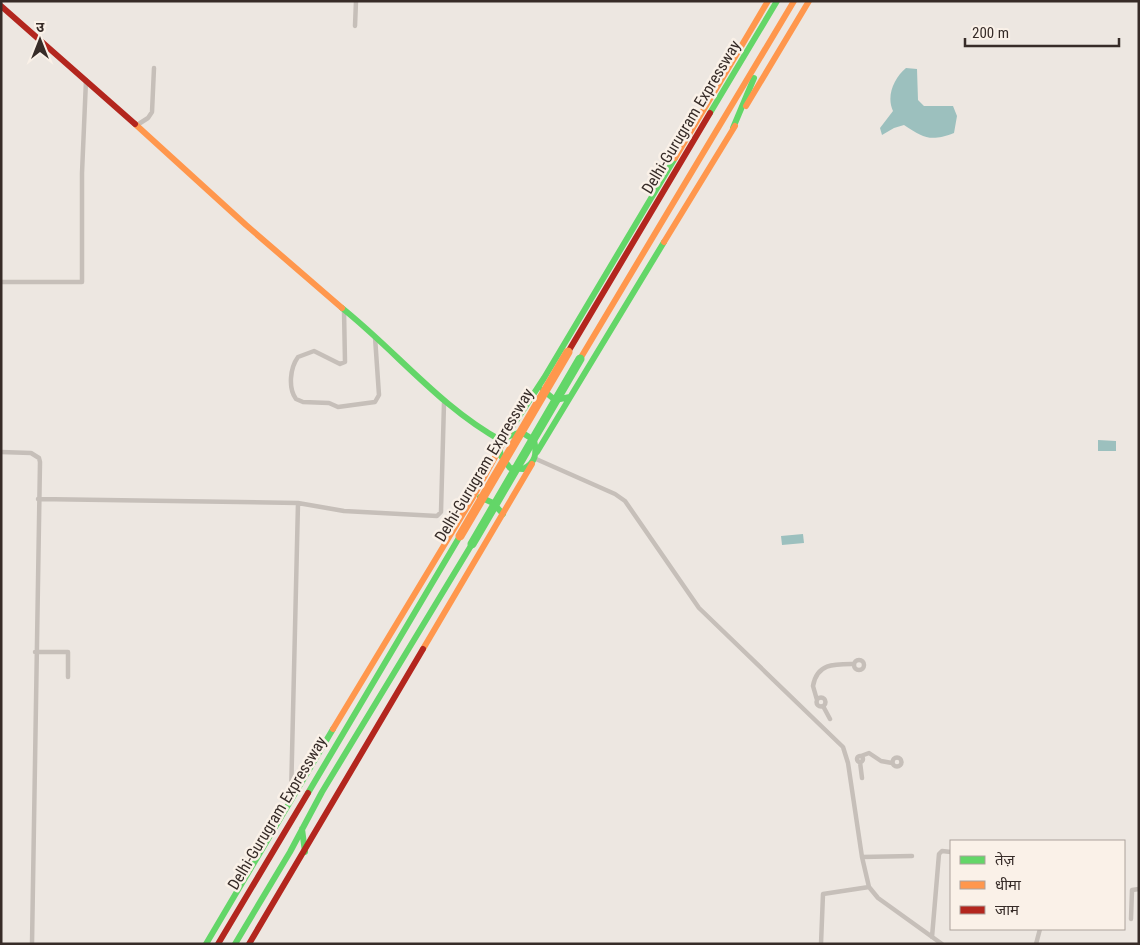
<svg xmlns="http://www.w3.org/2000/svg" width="1140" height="945" font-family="'Roboto Condensed','Noto Sans Devanagari',sans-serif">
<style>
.water{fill:#9cc0be}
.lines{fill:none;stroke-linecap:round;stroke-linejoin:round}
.street{stroke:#c6bfb9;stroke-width:4.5}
.fast{stroke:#63d668;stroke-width:6}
.slow{stroke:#ff974d;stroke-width:6}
.jam{stroke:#b3261e;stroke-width:6}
.fast-bridge{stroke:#63d668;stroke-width:9}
.slow-bridge{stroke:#ff974d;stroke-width:9}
.labels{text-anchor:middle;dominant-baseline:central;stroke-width:5;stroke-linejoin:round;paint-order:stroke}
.street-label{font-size:16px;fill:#372c28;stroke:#faf1e8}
</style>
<rect width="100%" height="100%" fill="#ede7e1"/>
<path class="water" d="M906 68 917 69 918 100 924 106H953L957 116 954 133C930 142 924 138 904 125L894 128 882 135 880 128 893 111C886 96 894 78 906 68Z
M1098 440 1116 441V451H1098Z
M803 534 804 543 782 545 781 536Z"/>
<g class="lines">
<path class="street" d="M355 26 356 1
M137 125 148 118 152 112 154 68
M1 282H82V173L86 80
M344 310 345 362 340 364 314 351 298 357C290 368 288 388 296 399L303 402 329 403 338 407 375 402 379 395 375 337
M1 452 31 453 39 458 40 462 32 944
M536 459 615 494 625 501 699 608 843 747 848 763 862 857 869 887 878 898 942 944
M38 499 298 503 344 511 437 516 441 512 444 403
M35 652H68V677
M854 665a5 5 0 1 1 10 0a5 5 0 1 1-10 0Z
M816.5 702a4.5 4.5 0 1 1 9 0a4.5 4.5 0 1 1-9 0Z
M817 700 813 686C817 663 835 664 854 664
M823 706 830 719
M861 756 869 753 881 761 892 763
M857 759a3 3 0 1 1 6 0a3 3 0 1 1-6 0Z
M892.5 762a4.5 4.5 0 1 1 9 0a4.5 4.5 0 1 1-9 0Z
M860 762 862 778
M291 797 298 503
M862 857 912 856
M1131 919 1132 890 1139 889
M932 937 939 854 942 851 951 852
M821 944 823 894 869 887
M1036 944 1040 929"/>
<path class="fast" d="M710 113 777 1
M733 128 754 78
M342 308C397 352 440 407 502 441
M543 390 555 400 570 397
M510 430 544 378 675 158
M499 447 501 456 510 468 523 469C536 463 537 453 534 440L521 432 507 437
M537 452 664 242
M480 497 493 503 503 514
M308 793 460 536
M302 829 305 852
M206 944 333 729
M235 944 290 852 322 792 472 544"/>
<path class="slow" d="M746 106 809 1
M135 124 246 225 342 308
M675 158 768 1
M664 242 735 126
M580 359 794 1
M423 649 532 464
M333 729 472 499 510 430"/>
<path class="jam" d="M1 6 135 124
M568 352 710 113
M218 944 308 793
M249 944 423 649"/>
<path class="fast-bridge" d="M472 544 580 359"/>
<path class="slow-bridge" d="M460 536 568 352"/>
</g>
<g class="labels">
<g class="street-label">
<text transform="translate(691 117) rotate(-59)">Delhi-Gurugram Expressway</text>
<text transform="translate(484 465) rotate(-59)">Delhi-Gurugram Expressway</text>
<text transform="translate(277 813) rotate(-59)">Delhi-Gurugram Expressway</text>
</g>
</g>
<rect width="1140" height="945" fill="none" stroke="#372c28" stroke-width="5"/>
<rect x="950" y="840" width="175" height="90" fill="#faf1e8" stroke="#aca29b"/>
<rect x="960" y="856" width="25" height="8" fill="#63d668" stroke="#aca29b"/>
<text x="995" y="865" font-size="15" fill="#372c28">तेज़</text>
<rect x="960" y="881" width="25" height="8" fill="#ff974d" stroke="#aca29b"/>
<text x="995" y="890" font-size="15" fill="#372c28">धीमा</text>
<rect x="960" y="906" width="25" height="8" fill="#b3261e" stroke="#aca29b"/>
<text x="995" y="915" font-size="15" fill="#372c28">जाम</text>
<g transform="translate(40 40)" stroke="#faf1e8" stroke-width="4" paint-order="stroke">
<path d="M0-4L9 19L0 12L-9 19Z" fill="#372c28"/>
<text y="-8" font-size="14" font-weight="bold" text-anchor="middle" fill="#372c28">उ</text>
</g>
<path d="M965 38v8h154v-8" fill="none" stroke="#372c28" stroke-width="2.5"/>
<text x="972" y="38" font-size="15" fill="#372c28" stroke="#faf1e8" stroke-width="4" paint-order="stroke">200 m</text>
</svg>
